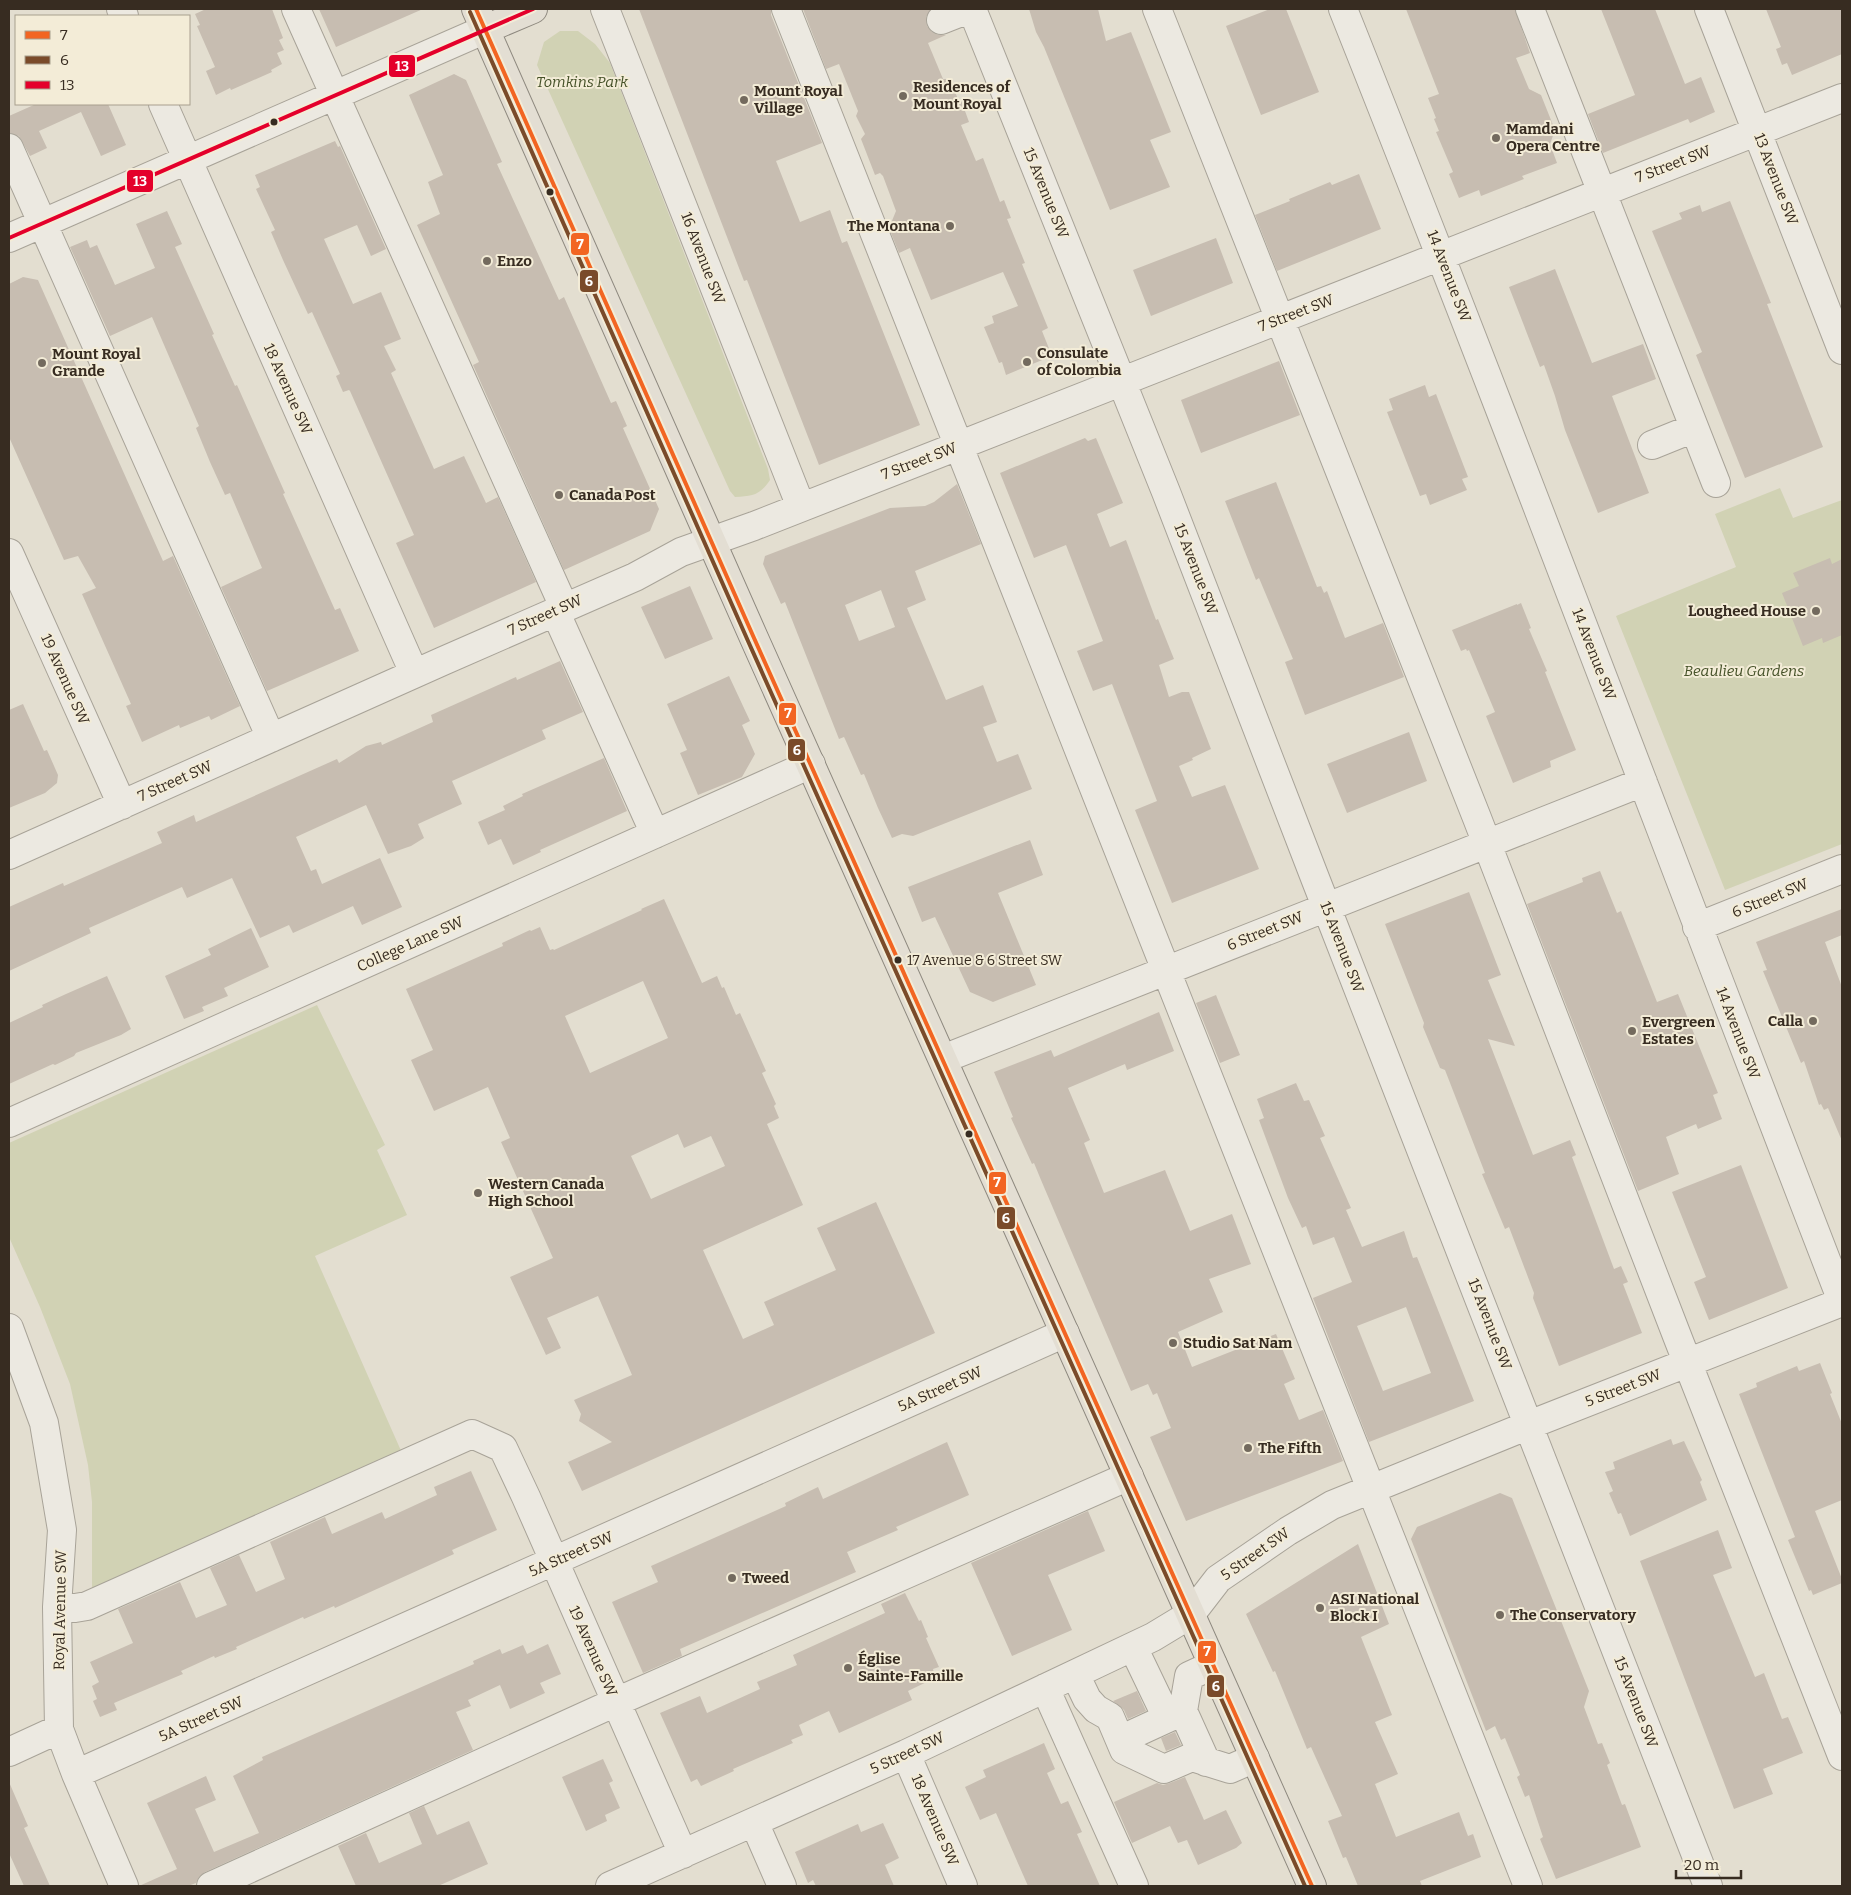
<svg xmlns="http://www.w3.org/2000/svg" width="1851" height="1895" font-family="Bitter,serif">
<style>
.green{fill:#d1d2b4}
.building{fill:#c7bdb1;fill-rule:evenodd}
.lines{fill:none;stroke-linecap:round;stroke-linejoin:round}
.minor-casing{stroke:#a8a398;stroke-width:30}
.major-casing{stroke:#8e897f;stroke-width:30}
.minor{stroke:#ece9e1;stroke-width:28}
.major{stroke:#e3ded3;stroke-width:28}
.bus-1-casing{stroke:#f3ecd7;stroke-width:8}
.bus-2-casing{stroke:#f3ecd7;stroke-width:8}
.bus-3-casing{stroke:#f3ecd7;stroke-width:8}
.bus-1{stroke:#f26522;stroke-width:4}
.bus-2{stroke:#7a4b2a;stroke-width:4}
.bus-3{stroke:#e4002b;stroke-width:4}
.poi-dot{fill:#736a5e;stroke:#f3ecd7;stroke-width:2}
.bus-dot{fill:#372c21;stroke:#f3ecd7;stroke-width:2}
.labels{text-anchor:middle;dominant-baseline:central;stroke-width:4;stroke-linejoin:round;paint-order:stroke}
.bus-label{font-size:14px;fill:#372c21;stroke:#f3ecd7;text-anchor:start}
.park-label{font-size:15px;font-style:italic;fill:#465229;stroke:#f3ecd7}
.poi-label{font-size:15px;font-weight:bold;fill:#372c21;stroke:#f3ecd7;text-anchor:start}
.street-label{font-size:15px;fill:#372c21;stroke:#f3ecd7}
.line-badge{stroke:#f3ecd7;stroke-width:2}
.badge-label{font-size:14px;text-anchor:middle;font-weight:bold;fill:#fff}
</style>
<rect width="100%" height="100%" fill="#e3ded0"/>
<path class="green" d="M560 31H578L595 44 610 63 768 469 770 480C760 495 753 496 735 497L730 491 537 65 544 42Z
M1780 488 1793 518 1842 500V844L1725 890 1616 616 1736 567 1715 514Z
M317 1005 385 1145 377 1150 407 1215 315 1256 402 1453 92 1591V1502L88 1465 70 1384 40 1307 9 1237V1143Z"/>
<path class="building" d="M206 9H272L283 38 279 40 284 50 277 53 282 64 271 70 272 72 231 90 230 88 216 95 206 71 215 67 197 26 200 25 195 14Z
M319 9H423L336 47Z
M639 9H771V15L822 143 776 161 800 222 830 210 842 243 847 241 920 425 819 465 747 280 744 281Z
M803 9H931L926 17 927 26 932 32 938 35H946L928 43 943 79H949L959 101 961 100 969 122 961 125 976 161 983 158 1000 202 1004 200 1011 218 1007 219 1025 263 1022 264 1048 328 1042 331 1052 356 1006 375 1002 362 999 363 984 327 994 323 992 316 1018 306 1003 272 931 300 910 248 899 253 889 228 896 211 883 176 880 173 875 175 861 139 865 134 856 116 858 111 839 64 826 69Z
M1029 9H1098L1106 41 1131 32 1171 132 1150 140 1170 187 1110 210 1044 47 1036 32Z
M1270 9H1286L1319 92 1261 115 1226 26Z
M1406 9H1515L1530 53 1516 58 1529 89 1541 95 1555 130 1550 144 1557 163 1522 176 1524 179 1481 196 1479 190 1459 198 1449 174 1453 172 1436 132 1439 131 1434 119 1436 118 1428 98 1439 94Z
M1601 9H1655L1685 84 1701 77 1715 112 1690 123 1688 119 1603 153 1588 114 1635 95Z
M1766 9H1842V54L1792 75 1787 63 1782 65 1776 49 1781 47Z
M454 74 466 80 502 162 497 164 559 300 564 297 611 403 616 401 627 426 623 428 659 509 650 531 564 570 473 365 479 362 417 225 440 214 428 182 443 175 409 95Z
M36 104H108L126 145 101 156 81 112 39 131 47 148 30 156 19 136 9 133V116Z
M335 141 338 147 340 146 386 249 371 256 357 225 324 239 353 304 381 292 401 339 384 346 396 370 391 373 434 469 464 456 486 503 498 497 536 582 434 628 396 543 414 535 350 391 349 390 343 392 336 376 340 374 312 312 308 314 283 260 271 232 275 230 256 189 260 187 255 175Z
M1359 174 1381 229 1277 271 1255 215 1290 201 1289 199 1330 182 1332 185Z
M1730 201 1771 303 1767 304 1823 447 1745 478 1696 355 1702 352 1652 231 1682 219 1679 213 1700 205 1702 212Z
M167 211 182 244 175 247 214 334 212 335 235 386 237 385 285 493 283 494 335 610 340 608 359 651 267 691 221 587 262 568 230 493 225 495 210 462 196 428 199 426 152 317 110 336 70 247 87 240 90 248 97 245 115 285 155 268 136 224Z
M1216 238 1233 283 1151 316 1133 270Z
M1555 269 1592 363 1643 344 1656 379 1612 396 1649 493 1598 513 1565 430 1555 396 1544 365 1540 367 1509 287Z
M23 277 38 280 163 561 173 556 240 706 211 720 209 716 180 728 179 725 142 742 126 706 131 704 82 594 96 588 78 556 64 560 9 437V284Z
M1279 361 1300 415 1201 453 1181 400Z
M1425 385 1429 397 1436 394 1468 477 1462 479 1467 490 1430 505 1426 494 1420 496 1387 412 1393 410 1389 399Z
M1085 438 1088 441 1096 438 1123 503 1097 514 1110 547 1126 540 1156 620 1158 619 1174 659 1159 665 1169 697 1182 692H1189L1211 749 1192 758 1193 760 1179 766 1192 797 1225 785 1259 869 1172 903 1135 810 1157 801 1112 684 1093 691 1077 651 1103 641 1066 545 1034 558 1000 473Z
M1276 482 1317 587 1321 586 1324 593 1327 591 1345 638 1383 623 1404 677 1305 715 1285 662 1293 659 1259 578 1256 580 1225 501Z
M957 484 981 544 915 571 926 600 907 608 946 700 983 685 997 722 983 727 997 762 1018 754 1032 789 913 836 902 834 892 838 878 808 864 774 861 775 845 739 844 737 839 739 785 602 781 604 763 564 765 556 890 508 925 506 934 502ZM881 590 895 627 859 641 845 605Z
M1830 558 1832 564 1842 559V635L1823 643 1822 638 1803 646 1782 593 1799 586 1793 573Z
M690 586 713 639 665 659 641 607Z
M1521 603 1531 628 1529 629 1547 671 1545 672 1576 750 1550 761 1551 767 1513 783 1486 716 1495 712 1469 650 1467 651 1466 649 1461 651 1452 630 1517 604V605Z
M560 661 583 712 542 730 546 739 452 781 462 804 418 824 424 838 411 846 388 854 366 805 296 837 311 871 316 869 322 884 380 858 402 907 362 925 353 906 293 933 289 925 260 938 232 878 187 898 182 887 89 928 91 933 9 971V907L63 883 64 886 162 843 157 832 194 815 196 822 337 759 339 763 366 746 381 742 382 745 433 722 431 715 516 677 517 680Z
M729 676 750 721 742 725 755 754 742 777 698 795 680 753 687 750 667 704Z
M23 704 44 751 47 750 58 775 57 783 45 793 9 808V710Z
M1409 732 1427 781 1347 813 1327 764Z
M604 758 627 811 540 850 541 852 513 865 501 839 488 845 478 822 505 810 503 806 523 796 522 794Z
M1030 840 1043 875 998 893 1036 985 993 1002 970 992 935 917 922 922 908 887Z
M1600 871 1617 913 1621 911 1657 1002 1678 994 1718 1093 1713 1095 1722 1119 1698 1129 1696 1124 1666 1137 1679 1174 1638 1191 1527 904 1583 882 1582 878Z
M1469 892 1501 975 1488 980 1515 1046 1488 1039 1533 1155 1570 1140 1576 1155 1572 1157 1614 1269 1621 1266 1628 1282 1623 1284 1642 1333 1559 1366 1533 1298 1534 1293 1509 1227 1505 1229 1482 1174 1485 1173 1445 1070 1440 1068 1423 1027 1424 1023 1385 924Z
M664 899 702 983 717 976 722 988 724 987 736 1015 740 1013 766 1071 762 1073 776 1104 774 1106 779 1118 767 1124 803 1205 703 1250 743 1339 774 1325 764 1302 836 1270 817 1228 876 1202 935 1333 582 1491 568 1462 612 1442 579 1421 581 1414 574 1400 632 1375 598 1296 547 1318 561 1348 546 1355 510 1277 553 1258 501 1142 510 1138 488 1087 434 1111 411 1060 433 1050 406 989 503 946 502 943 530 930 531 931 540 927 550 950 553 949 554 950 642 910 641 909ZM643 981 668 1038 590 1073 565 1016ZM678 1134 684 1148 711 1136 725 1166 651 1199 631 1156Z
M1842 909V935L1825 942 1842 987V1141L1828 1108 1824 1110 1821 1104 1819 1105 1804 1061 1801 1063 1763 971 1767 970 1756 942Z
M251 928 269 967 224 988 228 996 202 1007 204 1011 184 1019 165 976 211 955 208 949Z
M107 976 131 1029 121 1035 76 1053 74 1056 55 1065 53 1064 9 1084V1023L43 1007 42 1005 66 994Z
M1216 995 1240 1055 1220 1063 1196 1003Z
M1159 1012 1174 1051 1127 1070 1125 1064 1068 1088 1090 1140 1084 1143 1104 1193 1165 1170 1190 1231 1232 1214 1251 1264 1209 1279 1223 1312 1178 1332 1192 1367 1276 1334 1295 1379 1284 1384 1299 1420 1323 1410 1343 1461 1186 1521 1150 1437 1171 1428 1157 1393 1153 1395 1148 1384 1131 1391 1041 1180 1034 1163 1032 1164 1011 1118 1013 1117 994 1072 1051 1050 1054 1057Z
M1296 1083 1304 1101 1309 1100 1325 1136 1320 1138 1351 1208 1346 1210 1362 1247 1404 1231 1413 1258 1417 1257 1474 1401 1369 1442 1313 1298 1352 1282 1334 1237 1313 1245 1306 1226 1302 1228 1288 1198 1259 1120 1264 1118 1257 1099ZM1406 1307 1431 1373 1383 1391 1357 1326Z
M1741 1165 1788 1288 1709 1320 1694 1282 1706 1277 1672 1192Z
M1820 1363 1832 1393 1830 1394 1842 1424V1500L1815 1511 1842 1579V1583L1813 1595 1811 1590 1809 1591 1788 1540 1795 1537 1739 1394 1757 1387 1756 1383 1797 1366 1799 1371Z
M1671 1439 1673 1445 1684 1441 1702 1480 1700 1482 1707 1500 1630 1536 1621 1513 1618 1514 1609 1493 1613 1491 1605 1472 1615 1469 1613 1462Z
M947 1442 969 1495 896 1527 898 1530 847 1552 856 1572 680 1649 682 1656 643 1673 612 1602 658 1582 651 1566 786 1506 785 1503 818 1487 823 1499Z
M471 1471 497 1530 452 1550 454 1554 335 1608 334 1606 304 1619 303 1617 236 1647 237 1649 215 1658 214 1656 181 1671 183 1674 114 1703 117 1710 100 1717 93 1701 97 1699 92 1686 99 1682 90 1662 133 1643 118 1609 180 1582 196 1618 227 1605 210 1568 239 1555 256 1592 285 1579 270 1542 325 1517 332 1534 382 1512 385 1519 437 1495 434 1487Z
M1500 1493 1512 1498 1589 1691 1584 1707 1598 1744 1602 1743 1610 1763 1607 1765 1622 1805 1625 1804 1641 1847 1556 1879 1540 1839 1543 1837 1529 1795 1525 1797 1517 1777 1520 1775 1505 1738 1501 1740 1495 1726 1486 1731 1411 1539 1417 1527Z
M1088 1511 1105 1551 1048 1575 1072 1630 1012 1656 971 1563Z
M1718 1530 1732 1568 1713 1575 1755 1677 1764 1673 1782 1719 1788 1717 1803 1753 1763 1769 1773 1794 1734 1809 1640 1561Z
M1358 1544 1389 1624 1361 1637 1392 1715 1375 1722 1398 1774 1375 1784 1396 1837 1459 1812 1468 1836 1473 1834 1481 1857 1420 1881 1422 1886H1358L1346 1857 1343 1858 1328 1821 1342 1816 1311 1747 1307 1749 1275 1671 1273 1672 1246 1614Z
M905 1593 919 1621 921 1620 928 1637 926 1638 939 1667 933 1669 935 1678 908 1691 912 1700 839 1733 829 1711 799 1725 803 1735 791 1740 793 1743 733 1769 734 1771 701 1786 697 1779 691 1782 660 1713 700 1696 707 1713 760 1689 757 1682 797 1665 793 1655 885 1613 881 1604Z
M548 1644 561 1674 540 1683 545 1693 510 1709 500 1685 468 1700 471 1706 456 1712 473 1750 205 1872 199 1877 196 1883 188 1886H139L177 1869 147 1803 206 1776 216 1800 195 1809 214 1852 259 1833 233 1776 263 1760 262 1757 474 1664 473 1661 500 1649 502 1654 523 1645 527 1654Z
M1137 1691 1146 1711 1128 1719 1124 1710 1113 1701Z
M1175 1732 1181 1745 1166 1751 1161 1738Z
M1044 1743 1055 1769 1047 1773 1061 1804 1068 1801 1082 1832 1077 1834 1100 1886H1028L996 1813 980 1820 965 1787 986 1777 983 1770Z
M603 1759 613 1781 609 1783 620 1808 605 1815 607 1821 586 1831 562 1777Z
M1185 1777 1204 1820 1226 1810 1242 1843 1236 1848 1198 1865 1187 1840 1178 1843 1170 1826 1132 1843 1114 1802 1157 1783 1163 1785 1170 1783Z
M9 1782 28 1826 24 1828 50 1886H24L9 1853Z
M424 1806 437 1835 469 1821 488 1864 438 1886H356L338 1846 366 1833 379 1863 422 1844 409 1813Z
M883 1823 899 1858 885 1865 894 1886H816L813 1880 808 1883 795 1852 858 1824 861 1832Z"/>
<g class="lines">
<defs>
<path id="minor" d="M121 9 124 16
M296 9 564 607
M605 9 801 507
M786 9 1528 1886
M972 9 1166 492 1315 878 1708 1886
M1157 9 1477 818 1679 1341 1842 1756
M1343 9C1514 438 1675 870 1842 1301
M1530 9 1716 483
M1709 9 1842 350
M941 20 969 9
M163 104 414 673
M9 148 271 738
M9 238 486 29
M1652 445 1694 428
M9 553 122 805
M555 611 655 834
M9 855 443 661 635 577 681 552 754 526 958 446 1842 98
M1697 927 1842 869
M943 1059 1643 782
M9 1123 811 764
M9 1328 44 1423 62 1530 57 1607 59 1729 76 1774 124 1886
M57 1607 75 1608 87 1606 472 1434 503 1448 526 1497 683 1854
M1133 1647 1167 1718
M1075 1674 1087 1699 1096 1709 1110 1717 1124 1750 1164 1769 1192 1757 1230 1769 1255 1758
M1045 1688 1134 1886
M1183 1711 1189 1676 1213 1665
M1120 1740 1183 1711 1206 1762
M9 1752 59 1729
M906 1754 963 1886
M76 1774 1065 1333
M754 1822 782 1886
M211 1886 616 1702 1129 1476
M610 1886 906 1754 1153 1637 1191 1614 1218 1579 1288 1531 1332 1505 1529 1425 1842 1302"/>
<path id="major" d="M476 9 754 638 1312 1886
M486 29 533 9"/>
</defs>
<use href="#minor" class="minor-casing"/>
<use href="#major" class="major-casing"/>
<use href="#minor" class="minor"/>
<use href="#major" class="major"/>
<defs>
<path id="bus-1" d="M476 9 754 638 1312 1886"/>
<path id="bus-2" d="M470 12 748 641 1305 1886"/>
<path id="bus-3" d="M9 238 533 9"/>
</defs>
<use href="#bus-1" class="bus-1-casing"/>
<use href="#bus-2" class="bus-2-casing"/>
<use href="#bus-3" class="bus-3-casing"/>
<use href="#bus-1" class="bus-1"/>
<use href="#bus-2" class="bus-2"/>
<use href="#bus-3" class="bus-3"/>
</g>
<g class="poi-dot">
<circle cx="903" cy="96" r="5"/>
<circle cx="744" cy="100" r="5"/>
<circle cx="1496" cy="138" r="5"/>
<circle cx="950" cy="226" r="5"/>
<circle cx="487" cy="261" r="5"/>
<circle cx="1027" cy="362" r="5"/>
<circle cx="42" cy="363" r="5"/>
<circle cx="559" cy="495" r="5"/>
<circle cx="1816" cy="611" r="5"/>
<circle cx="1813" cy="1021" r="5"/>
<circle cx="1632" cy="1031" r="5"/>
<circle cx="478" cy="1193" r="5"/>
<circle cx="1173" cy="1343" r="5"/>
<circle cx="1248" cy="1448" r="5"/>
<circle cx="732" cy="1578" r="5"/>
<circle cx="1320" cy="1608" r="5"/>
<circle cx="1500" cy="1615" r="5"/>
<circle cx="848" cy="1668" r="5"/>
</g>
<g class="bus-dot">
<circle cx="274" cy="122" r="4.5"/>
<circle cx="550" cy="192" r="4.5"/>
<circle cx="898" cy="960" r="4.5"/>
<circle cx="969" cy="1134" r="4.5"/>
</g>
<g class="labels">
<g class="bus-label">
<text x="907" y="960">17 Avenue &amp; 6 Street SW</text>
</g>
<g class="park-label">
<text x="582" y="82">Tomkins Park</text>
<text x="1744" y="671">Beaulieu Gardens</text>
</g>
<g class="poi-label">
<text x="913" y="87">Residences of<tspan x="913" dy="17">Mount Royal</tspan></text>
<text x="754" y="91">Mount Royal<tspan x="754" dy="17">Village</tspan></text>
<text x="1506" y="129">Mamdani<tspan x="1506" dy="17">Opera Centre</tspan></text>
<text x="940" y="226" text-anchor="end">The Montana</text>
<text x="497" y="261">Enzo</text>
<text x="1037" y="353">Consulate<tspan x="1037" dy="17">of Colombia</tspan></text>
<text x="52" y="354">Mount Royal<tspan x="52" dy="17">Grande</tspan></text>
<text x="569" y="495">Canada Post</text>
<text x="1806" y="611" text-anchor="end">Lougheed House</text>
<text x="1803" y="1021" text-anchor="end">Calla</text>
<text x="1642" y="1022">Evergreen<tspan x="1642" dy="17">Estates</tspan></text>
<text x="488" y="1184">Western Canada<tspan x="488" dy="17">High School</tspan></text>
<text x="1183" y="1343">Studio Sat Nam</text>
<text x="1258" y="1448">The Fifth</text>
<text x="742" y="1578">Tweed</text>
<text x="1330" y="1599">ASI National<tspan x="1330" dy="17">Block I</tspan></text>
<text x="1510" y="1615">The Conservatory</text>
<text x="858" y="1659">Église<tspan x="858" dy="17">Sainte-Famille</tspan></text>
</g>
<g class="street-label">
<text transform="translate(1673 164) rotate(-21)">7 Street SW</text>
<text transform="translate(1776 179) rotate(69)">13 Avenue SW</text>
<text transform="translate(1046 193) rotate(68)">15 Avenue SW</text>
<text transform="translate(703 258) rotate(69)">16 Avenue SW</text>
<text transform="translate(1449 276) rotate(69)">14 Avenue SW</text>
<text transform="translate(1296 313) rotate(-21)">7 Street SW</text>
<text transform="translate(288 389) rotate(66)">18 Avenue SW</text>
<text transform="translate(919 461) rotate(-21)">7 Street SW</text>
<text transform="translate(1196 569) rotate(69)">15 Avenue SW</text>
<text transform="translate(545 615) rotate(-24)">7 Street SW</text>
<text transform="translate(1594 654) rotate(69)">14 Avenue SW</text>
<text transform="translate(65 679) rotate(66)">19 Avenue SW</text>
<text transform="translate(175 781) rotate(-24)">7 Street SW</text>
<text transform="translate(1770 898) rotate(-22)">6 Street SW</text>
<text transform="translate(1265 931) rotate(-22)">6 Street SW</text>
<text transform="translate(410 944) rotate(-24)">College Lane SW</text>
<text transform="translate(1342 947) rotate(69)">15 Avenue SW</text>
<text transform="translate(1738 1033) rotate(69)">14 Avenue SW</text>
<text transform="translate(1490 1324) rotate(69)">15 Avenue SW</text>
<text transform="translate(1623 1388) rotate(-21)">5 Street SW</text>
<text transform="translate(940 1389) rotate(-24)">5A Street SW</text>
<text transform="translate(571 1554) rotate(-24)">5A Street SW</text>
<text transform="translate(1255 1554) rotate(-35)">5 Street SW</text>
<text transform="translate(60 1610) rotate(-89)">Royal Avenue SW</text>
<text transform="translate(593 1651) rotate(66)">19 Avenue SW</text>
<text transform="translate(1636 1702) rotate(69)">15 Avenue SW</text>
<text transform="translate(201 1719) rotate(-24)">5A Street SW</text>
<text transform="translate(907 1753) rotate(-25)">5 Street SW</text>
<text transform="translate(935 1820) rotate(67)">18 Avenue SW</text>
</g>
</g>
<g class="line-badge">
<rect x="388" y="54" width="28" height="24" rx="5" fill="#e4002b"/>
<rect x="126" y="169" width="28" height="24" rx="5" fill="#e4002b"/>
<rect x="570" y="232" width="20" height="24" rx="5" fill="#f26522"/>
<rect x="579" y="269" width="20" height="24" rx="5" fill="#7a4b2a"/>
<rect x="778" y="702" width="19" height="24" rx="5" fill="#f26522"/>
<rect x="787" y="738" width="19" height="24" rx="5" fill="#7a4b2a"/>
<rect x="988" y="1171" width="19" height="24" rx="5" fill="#f26522"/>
<rect x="996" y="1206" width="20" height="24" rx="5" fill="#7a4b2a"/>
<rect x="1197" y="1640" width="20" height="24" rx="5" fill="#f26522"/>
<rect x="1206" y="1674" width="19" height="24" rx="5" fill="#7a4b2a"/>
</g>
<g class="badge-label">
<text x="402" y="71">13</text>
<text x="140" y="186">13</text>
<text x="580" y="249">7</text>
<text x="589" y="286">6</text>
<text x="788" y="718">7</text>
<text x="797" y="755">6</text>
<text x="997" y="1187">7</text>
<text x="1006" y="1223">6</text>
<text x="1207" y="1656">7</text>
<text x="1216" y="1691">6</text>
</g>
<rect width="1851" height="1895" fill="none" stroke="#372c21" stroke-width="20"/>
<rect x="15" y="15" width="175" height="90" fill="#f3ecd7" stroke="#a89f8e"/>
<rect x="25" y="31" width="25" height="8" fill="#f26522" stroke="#a89f8e"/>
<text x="60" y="40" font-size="15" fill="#372c21">7</text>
<rect x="25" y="56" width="25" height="8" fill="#7a4b2a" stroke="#a89f8e"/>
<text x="60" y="65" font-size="15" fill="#372c21">6</text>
<rect x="25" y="81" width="25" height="8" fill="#e4002b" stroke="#a89f8e"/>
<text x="60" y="90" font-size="15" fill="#372c21">13</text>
<path d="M1676 1870v8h65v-8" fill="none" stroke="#372c21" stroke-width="2.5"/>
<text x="1684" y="1870" font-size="15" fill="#372c21" stroke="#f3ecd7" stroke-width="4" paint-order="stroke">20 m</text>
</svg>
